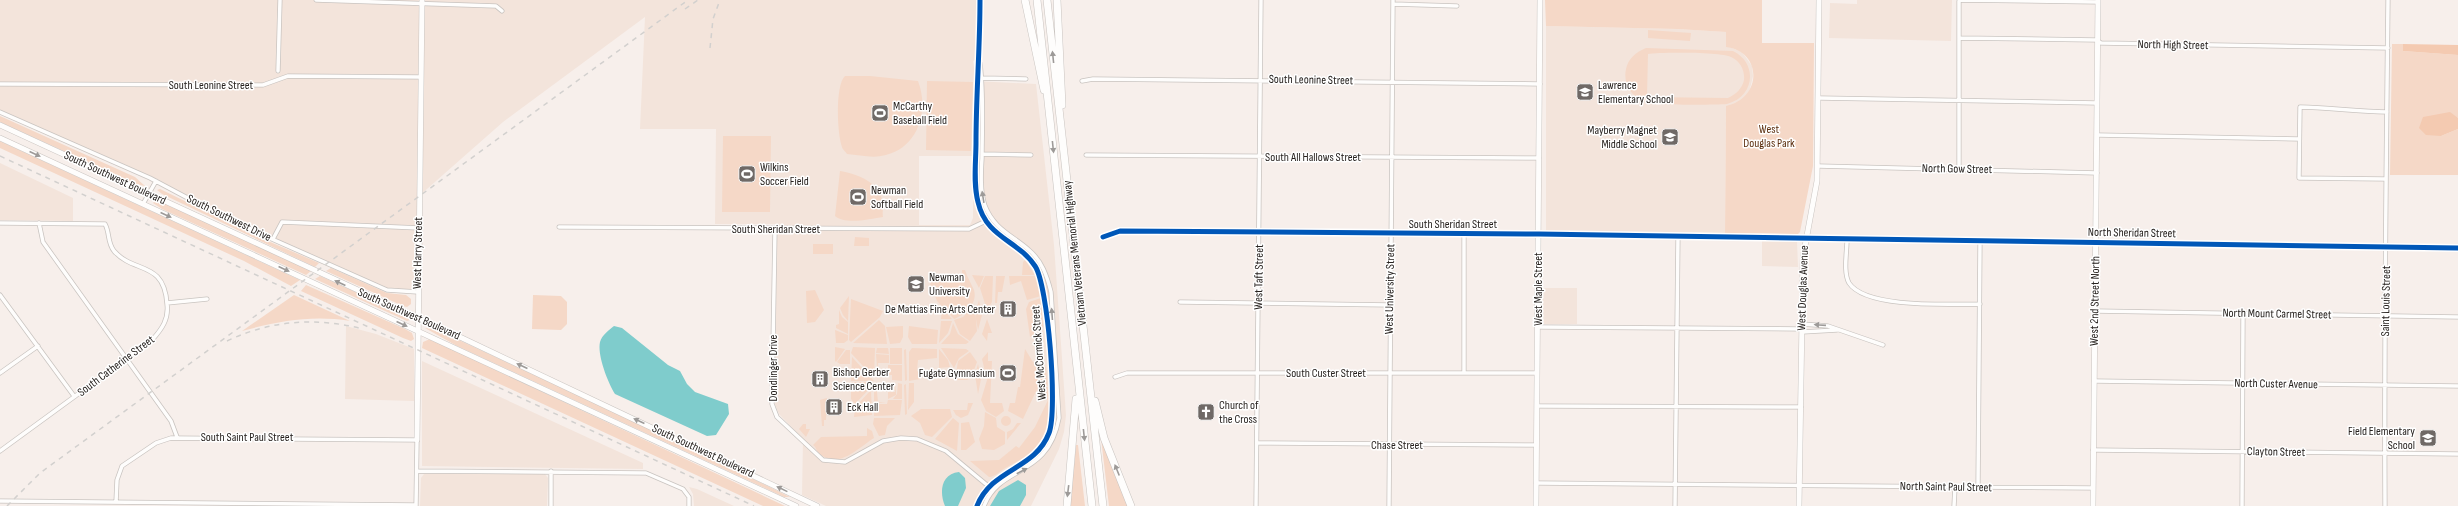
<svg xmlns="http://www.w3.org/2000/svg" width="2458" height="506" font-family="'Sofia Sans Condensed',sans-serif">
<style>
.built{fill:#f3e4db;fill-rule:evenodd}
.green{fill:#f5d8c7;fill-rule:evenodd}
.forest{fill:#f4cab1}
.water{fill:#7fcccc}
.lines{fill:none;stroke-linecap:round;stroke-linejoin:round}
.street-casing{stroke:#c9c4c0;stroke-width:5}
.secondary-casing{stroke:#c9c4c0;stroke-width:6}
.highway-casing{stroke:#c9c4c0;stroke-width:8}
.street{stroke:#fefdfc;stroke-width:3.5}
.secondary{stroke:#fefdfc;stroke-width:5}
.highway{stroke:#fefdfc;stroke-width:7}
.rail{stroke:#d2d0ce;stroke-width:1.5;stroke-dasharray:5 5;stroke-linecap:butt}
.cycleway-casing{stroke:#fff;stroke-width:8}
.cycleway{stroke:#0057b8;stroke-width:5}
.oneway{fill:#9d9a98}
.labels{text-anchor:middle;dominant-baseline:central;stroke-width:3;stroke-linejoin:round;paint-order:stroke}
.street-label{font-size:12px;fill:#26211e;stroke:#fff}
.poi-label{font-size:12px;fill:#26211e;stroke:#fff;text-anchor:start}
.park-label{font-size:12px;fill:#5b2e0e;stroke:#fff}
</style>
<rect width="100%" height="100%" fill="#f7efeb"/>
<path class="built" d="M0 0H980V58L973 61 975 73 974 81 1036 84 1054 245 1066 415 1064 432 1059 449 1031 506H826L802 495 803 439 779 414 775 405 777 224H715L716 129H640L645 17 503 122 419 196 418 292 392 291 229 220 150 178 0 112ZM919 156H973V218L970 225H919Z
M1857 0H1952L1951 41 1829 38 1830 3 1857 4Z
M1546 26 1677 29 1726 32 1727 46 1742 52 1752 66 1753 76 1749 93 1744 99 1726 107 1725 233 1546 231Z
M0 163 73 198V221L0 220Z
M1762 240 1797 241 1798 267 1762 266Z
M1542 288H1577V324H1544Z
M346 326 376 334 414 349V401L345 399Z
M422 361 643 463V469L422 466Z
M424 474H545L548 478 547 506H420L421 478Z
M689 487 697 489 734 506H694L693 494Z"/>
<path class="green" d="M1545 0H1762V43H1814L1813 166 1800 232 1798 234 1725 233 1726 106C1763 98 1762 51 1726 47V32L1677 29 1546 26Z
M1648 30 1691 33 1690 41 1648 38Z
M2392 44H2403V51L2458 55V118L2453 116 2441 136 2458 129V175H2390Z
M1646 48 1733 51C1758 63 1755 97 1727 104 1712 105 1653 106 1641 100 1630 95 1623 82 1626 69 1628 59 1636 52 1646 48ZM1648 54C1660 52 1723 52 1731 57 1740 61 1745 70 1744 80 1742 89 1736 94 1728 98L1647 97Z
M845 76H870L918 81C930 112 917 151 881 156 871 158 858 155 847 154 846 152 842 149 842 147 837 134 835 85 845 76Z
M927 81 973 82 971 151 926 150Z
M0 116 135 177 145 186 136 184 0 122Z
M723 136H771L770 212H722Z
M0 141 300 280 291 286 244 261 0 148Z
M840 171C856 174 876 180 882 199 884 204 882 212 883 217 870 219 845 225 835 216Z
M160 189 261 238 319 263 315 267 162 194 157 190Z
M156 200 166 204 311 271 306 275 162 209 153 203Z
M855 237 869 238V246H854Z
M813 244H833V254H813Z
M1025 260 1035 275H1022L1023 262Z
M331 268 387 293 406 295 411 299V304L407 307 403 306 326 271Z
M933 270 936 274H962V270H965C967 277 971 283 974 290 978 304 964 315 954 319L937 301 930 284 936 276 933 274Z
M972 275 984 276 979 288Z
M320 276 393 309 410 320 407 321 315 279Z
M985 276H993L992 302 987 310 980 288Z
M996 276H1005L1002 292H998L997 303H995Z
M1009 276H1036L1041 296 1027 300 1021 281 1010 285Z
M1044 277 1049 293 1050 327 1043 278Z
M306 285 405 329 412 333 414 339 411 341 403 338 301 291Z
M815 290 824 310 815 322 807 323 806 291Z
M294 295 350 321C312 315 279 321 242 331Z
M533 295 561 296 567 302V324L561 330 532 329Z
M849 296 848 321 843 315 840 308Z
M1041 298 1043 327 1030 337 1026 309 1029 302Z
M851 299 883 311 880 317 851 342 849 340Z
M979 300 982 315 978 330 975 314Z
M942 308 952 319H941Z
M971 309H975L977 331 970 341 960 334 954 320 963 317Z
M839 310 842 317 848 322V334L836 328V325L839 324Z
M987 319 992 333H988L987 341 982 334Z
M879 320 885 326 887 344 853 343Z
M941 321H952L948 333 939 343Z
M953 323 958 334 969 342 966 344H941L950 334Z
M903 326V337L900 343 890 344 886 327Z
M909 326 938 330 937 344H912L908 337Z
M425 328 435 329 670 438 790 497H784L457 346Z
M835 330 848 335V340L844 343H836Z
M430 339 785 506H763L422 348 423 342Z
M835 347 845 349 836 362 835 361Z
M853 347 875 348 874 378 851 353Z
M877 348H888L889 354 876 353Z
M890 348H902V364H890Z
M912 348 937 349V358L918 360 917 371 920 373V379L909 381V352Z
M941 348 966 349 969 351 959 358 954 368Z
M906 349 907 380 905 381 904 350Z
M939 349 948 360 950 367 939 368Z
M1025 349 1033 362 1046 367 1048 386 1039 385 1023 419 1008 411 1010 403H1015L1018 387H1020Z
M846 350H850V364H840L837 362Z
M970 352 977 362 971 378 967 380H955L958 361Z
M988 352V361H992L990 403H1002L1004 411 996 417 986 411 981 400 987 380 982 359Z
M876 354 889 355V363H878V381Z
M852 357 874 381H851Z
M978 364 981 379 978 394 975 375Z
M888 365H902V381L892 380V375H888Z
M851 382H873L874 384 855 404 851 399Z
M876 383 878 402 886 403H874V388Z
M896 383V395L888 399V392H895Z
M898 383 902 384V399H893L897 394Z
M909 383H914V402L908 410Z
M906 384 907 414 905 415 904 385Z
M1039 386 1048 387C1051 429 1046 448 1007 467 1001 470 995 477 989 477L970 461 999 460 1016 446 1019 448 1035 427 1048 400 1044 398 1047 390 1043 389 1041 392 1037 391Z
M871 390 872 415 854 417 855 407Z
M827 398 826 420H824V426H822L820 400Z
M888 400H902L900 415 874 416V404H887Z
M968 403H973L968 415 961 418 956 415 953 410H967Z
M921 409H950L952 417 932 437 925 435 920 423 911 416Z
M985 412 996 418 997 427 1005 432V444L994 450 982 449 979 439 984 426Z
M1001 421a5 5 0 1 1 10 0a5 5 0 1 1-10 0Z
M874 418H895L887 426 885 435 879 436 873 424Z
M953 418 959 423 957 451 935 439Z
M969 422 975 442 966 450H961V423Z
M1017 423H1021L1007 440V432L1013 429Z
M803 424H806V429H810L806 437 799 429Z
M867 428 872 431 874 438C859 447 837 472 818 452 816 450 816 447 813 445L821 437 867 436Z
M1101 438 1129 506H1109Z
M1076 445H1078L1085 506H1070Z"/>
<path class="forest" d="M2403 44 2458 45V55L2403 51Z
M2450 112 2458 118V129L2441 136 2426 135 2419 128 2423 117Z"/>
<path class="water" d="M614 326 622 328 668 365 680 371 687 384 695 392 728 404 729 414 716 435 707 436 615 394C608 383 597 355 600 342 602 335 609 330 614 326Z
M959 472 965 478 966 488 958 506H945C939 492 941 474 959 472Z
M1018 480 1026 485V495L1020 506H990L999 491Z"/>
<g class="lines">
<defs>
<path id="street" d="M316 0 496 6 502 11
M1959 0 2098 2
M1393 4 1457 6
M1959 38 2096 40 2101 43 2388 48
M980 63C984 95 982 126 982 158 981 173 980 191 985 206 994 229 1012 235 1029 250 1042 261 1047 276 1051 292L1059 418C1048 479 1000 464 984 506
M278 71 280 0
M982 78 1026 79
M1082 81 1093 79 1540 84
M0 84 263 85 288 76 421 77
M1819 98 2097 103
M0 112 150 178 229 220 387 290 418 292
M2097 135 2299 139
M982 154 1031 155
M1086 155 1539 158
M1818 166 2097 173
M1959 168V0
M2385 179 2299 178 2300 107C2329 108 2357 111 2387 112
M143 204 156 181
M0 223 105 224C110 233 107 242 114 251 134 274 164 260 167 304 169 319 162 329 152 340L0 451
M39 223 43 242 171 421 177 437
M559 227 969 229 986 221
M775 229 772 404 777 417 823 460 845 462 883 441 901 438 917 439 946 451 993 490
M1103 237 1120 231 1539 234 2458 248
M273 239 282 222 419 228
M1847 240C1847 252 1843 272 1849 283 1866 309 1951 304 1980 304
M0 295 74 396
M1180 302 1390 305
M167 303 207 299
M2095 311 2458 317
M1802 324 1828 326 1883 345
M1538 327 1802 329
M1802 332 1837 330
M0 373 38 346
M1464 373V234
M1115 377 1127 373H1537
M2094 381 2458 386
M1537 406 1801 407
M1257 443 1536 445
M2093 450 2458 454
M417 471 646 473 683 489 689 497V506
M1536 483 2093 488
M1978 487 1980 242
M0 501 416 505
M116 502 117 480 122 466 156 443 171 438 417 440 416 506
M551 506V471
M977 506C992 468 1035 470 1049 433 1058 410 1048 285 1035 266 1018 240 986 238 978 202 973 183 976 162 976 142 976 95 980 48 980 0
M1256 506 1261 0
M1389 506 1393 0
M1675 506 1678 236
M1954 506 1955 487
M2242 506 2243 314
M2385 506C2384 337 2386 169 2388 0"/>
<path id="secondary" d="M0 125 462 338 817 506
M0 138 796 506
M417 440 422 0
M1536 506 1540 0
M1799 506 1803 257 1817 181 1819 0
M2093 506 2098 0"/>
<path id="highway" d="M1025 0 1044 90
M1037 0 1092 506
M1047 0 1103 506
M1057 0 1062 105
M1095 401 1104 438 1131 506
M1067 506 1076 399"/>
</defs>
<use href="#street" class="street-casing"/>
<use href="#secondary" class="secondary-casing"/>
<use href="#highway" class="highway-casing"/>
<use href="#street" class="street"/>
<use href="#secondary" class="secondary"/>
<use href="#highway" class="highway"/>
<path class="rail" d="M685 9 698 0
M710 48 713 19 720 0
M0 156 754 506
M227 341C271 320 317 317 363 329
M7 506 40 473 688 0"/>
<defs>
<path id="cycleway" d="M1103 237 1120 231 1539 234 2458 248
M977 506C992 468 1035 470 1049 433 1058 410 1048 285 1035 266 1018 240 986 238 978 202 973 183 976 162 976 142 976 95 980 48 980 0"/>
</defs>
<use href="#cycleway" class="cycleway-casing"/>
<use href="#cycleway" class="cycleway"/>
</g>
<defs><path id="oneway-solid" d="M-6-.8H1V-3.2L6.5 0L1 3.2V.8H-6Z"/></defs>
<g class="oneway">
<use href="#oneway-solid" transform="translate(1053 57) rotate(-96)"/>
<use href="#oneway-solid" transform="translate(1053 147) rotate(84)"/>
<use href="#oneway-solid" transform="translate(35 154) rotate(25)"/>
<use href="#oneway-solid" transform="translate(983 197) rotate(-99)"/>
<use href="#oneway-solid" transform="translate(166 215) rotate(25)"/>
<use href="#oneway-solid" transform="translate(284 269) rotate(25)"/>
<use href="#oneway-solid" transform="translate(340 283) rotate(-155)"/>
<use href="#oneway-solid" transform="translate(1052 314) rotate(-94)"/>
<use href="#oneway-solid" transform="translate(402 324) rotate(25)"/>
<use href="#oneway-solid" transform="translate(1820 325) rotate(-176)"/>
<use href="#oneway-solid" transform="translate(522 366) rotate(-155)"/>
<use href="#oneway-solid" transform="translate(639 421) rotate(-155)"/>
<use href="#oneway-solid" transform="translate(1084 435) rotate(84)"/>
<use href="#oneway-solid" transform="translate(1117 470) rotate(-112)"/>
<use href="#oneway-solid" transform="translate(1022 471) rotate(-28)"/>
<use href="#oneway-solid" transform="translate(782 489) rotate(-154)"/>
<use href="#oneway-solid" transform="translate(1068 491) rotate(97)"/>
</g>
<defs>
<symbol id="school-square" viewBox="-11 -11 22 22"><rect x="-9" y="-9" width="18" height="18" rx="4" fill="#6f6966" stroke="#fff"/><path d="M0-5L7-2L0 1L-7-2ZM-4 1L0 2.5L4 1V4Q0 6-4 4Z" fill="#fff"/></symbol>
<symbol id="stadium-square" viewBox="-11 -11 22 22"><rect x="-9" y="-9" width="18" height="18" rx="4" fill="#6f6966" stroke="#fff"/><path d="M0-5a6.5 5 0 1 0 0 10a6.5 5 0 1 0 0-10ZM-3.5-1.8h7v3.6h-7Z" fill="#fff"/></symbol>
<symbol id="university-square" viewBox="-11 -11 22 22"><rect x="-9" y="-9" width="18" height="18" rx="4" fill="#6f6966" stroke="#fff"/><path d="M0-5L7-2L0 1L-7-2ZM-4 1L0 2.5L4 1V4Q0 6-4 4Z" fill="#fff"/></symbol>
<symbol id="building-square" viewBox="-11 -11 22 22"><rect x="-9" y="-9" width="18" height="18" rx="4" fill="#6f6966" stroke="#fff"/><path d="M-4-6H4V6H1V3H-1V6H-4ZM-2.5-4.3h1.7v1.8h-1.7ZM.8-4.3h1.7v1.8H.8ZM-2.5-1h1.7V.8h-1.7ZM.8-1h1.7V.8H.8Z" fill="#fff"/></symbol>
<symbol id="church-square" viewBox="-11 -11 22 22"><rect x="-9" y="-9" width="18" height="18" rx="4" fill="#6f6966" stroke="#fff"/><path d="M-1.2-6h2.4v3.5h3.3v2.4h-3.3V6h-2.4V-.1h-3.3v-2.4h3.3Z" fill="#fff"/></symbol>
</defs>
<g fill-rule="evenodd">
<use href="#school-square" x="1575" y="82" width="20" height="20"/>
<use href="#stadium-square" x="870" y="103" width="20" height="20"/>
<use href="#school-square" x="1660" y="127" width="20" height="20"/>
<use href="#stadium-square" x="737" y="164" width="20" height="20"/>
<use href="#stadium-square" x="848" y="187" width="20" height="20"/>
<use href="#university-square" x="906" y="274" width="20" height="20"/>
<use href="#building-square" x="998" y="299" width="20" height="20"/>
<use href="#stadium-square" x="998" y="363" width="20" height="20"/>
<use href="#building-square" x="810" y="369" width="20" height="20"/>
<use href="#building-square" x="824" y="397" width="20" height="20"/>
<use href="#church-square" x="1196" y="402" width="20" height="20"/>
<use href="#school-square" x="2418" y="428" width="20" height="20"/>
</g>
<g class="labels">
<g class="street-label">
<text transform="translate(2173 45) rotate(1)">North High Street</text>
<text transform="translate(1311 80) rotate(1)">South Leonine Street</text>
<text x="211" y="85">South Leonine Street</text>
<text x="1313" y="157">South All Hallows Street</text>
<text transform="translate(1957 169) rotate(1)">North Gow Street</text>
<text transform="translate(115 178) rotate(25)">South Southwest Boulevard</text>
<text transform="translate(229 218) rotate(26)">South Southwest Drive</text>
<text x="1453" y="224">South Sheridan Street</text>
<text x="776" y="229">South Sheridan Street</text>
<text transform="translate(2132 233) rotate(1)">North Sheridan Street</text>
<text transform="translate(418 253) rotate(-89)">West Harry Street</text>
<text transform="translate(1075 253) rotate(-96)">Vietnam Veterans Memorial Highway</text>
<text transform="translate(1259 277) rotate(-89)">West Taft Street</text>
<text transform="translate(1803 288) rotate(-88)">West Douglas Avenue</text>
<text transform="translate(1390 289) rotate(-89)">West University Street</text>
<text transform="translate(1538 289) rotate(-90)">West Maple Street</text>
<text transform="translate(2095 301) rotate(-89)">West 2nd Street North</text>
<text transform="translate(2386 301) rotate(-89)">Saint Louis Street</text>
<text transform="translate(409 314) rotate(24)">South Southwest Boulevard</text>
<text transform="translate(2277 314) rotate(1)">North Mount Carmel Street</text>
<text transform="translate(1039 353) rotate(-94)">West McCormick Street</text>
<text transform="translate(116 366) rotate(-37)">South Catherine Street</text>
<text transform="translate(773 368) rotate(-90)">Dondlinger Drive</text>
<text x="1326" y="373">South Custer Street</text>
<text transform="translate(2276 384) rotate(1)">North Custer Avenue</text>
<text x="247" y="437">South Saint Paul Street</text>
<text x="1397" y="445">Chase Street</text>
<text transform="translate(703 451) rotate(25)">South Southwest Boulevard</text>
<text transform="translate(2276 452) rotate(1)">Clayton Street</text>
<text transform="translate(1946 487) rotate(1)">North Saint Paul Street</text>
</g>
<g class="poi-label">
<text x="1598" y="85">Lawrence<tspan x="1598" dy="14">Elementary School</tspan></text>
<text x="893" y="106">McCarthy<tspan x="893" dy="14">Baseball Field</tspan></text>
<text x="1657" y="130" text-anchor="end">Mayberry Magnet<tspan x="1657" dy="14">Middle School</tspan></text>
<text x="760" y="167">Wilkins<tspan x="760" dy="14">Soccer Field</tspan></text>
<text x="871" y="190">Newman<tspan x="871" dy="14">Softball Field</tspan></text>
<text x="929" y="277">Newman<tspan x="929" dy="14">University</tspan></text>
<text x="995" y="309" text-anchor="end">De Mattias Fine Arts Center</text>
<text x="833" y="372">Bishop Gerber<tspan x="833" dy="14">Science Center</tspan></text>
<text x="995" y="373" text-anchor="end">Fugate Gymnasium</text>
<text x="1219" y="405">Church of<tspan x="1219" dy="14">the Cross</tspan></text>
<text x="847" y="407">Eck Hall</text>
<text x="2415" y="431" text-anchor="end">Field Elementary<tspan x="2415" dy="14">School</tspan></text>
</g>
<g class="park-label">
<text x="1769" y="129">West<tspan x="1769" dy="14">Douglas Park</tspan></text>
</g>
</g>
</svg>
